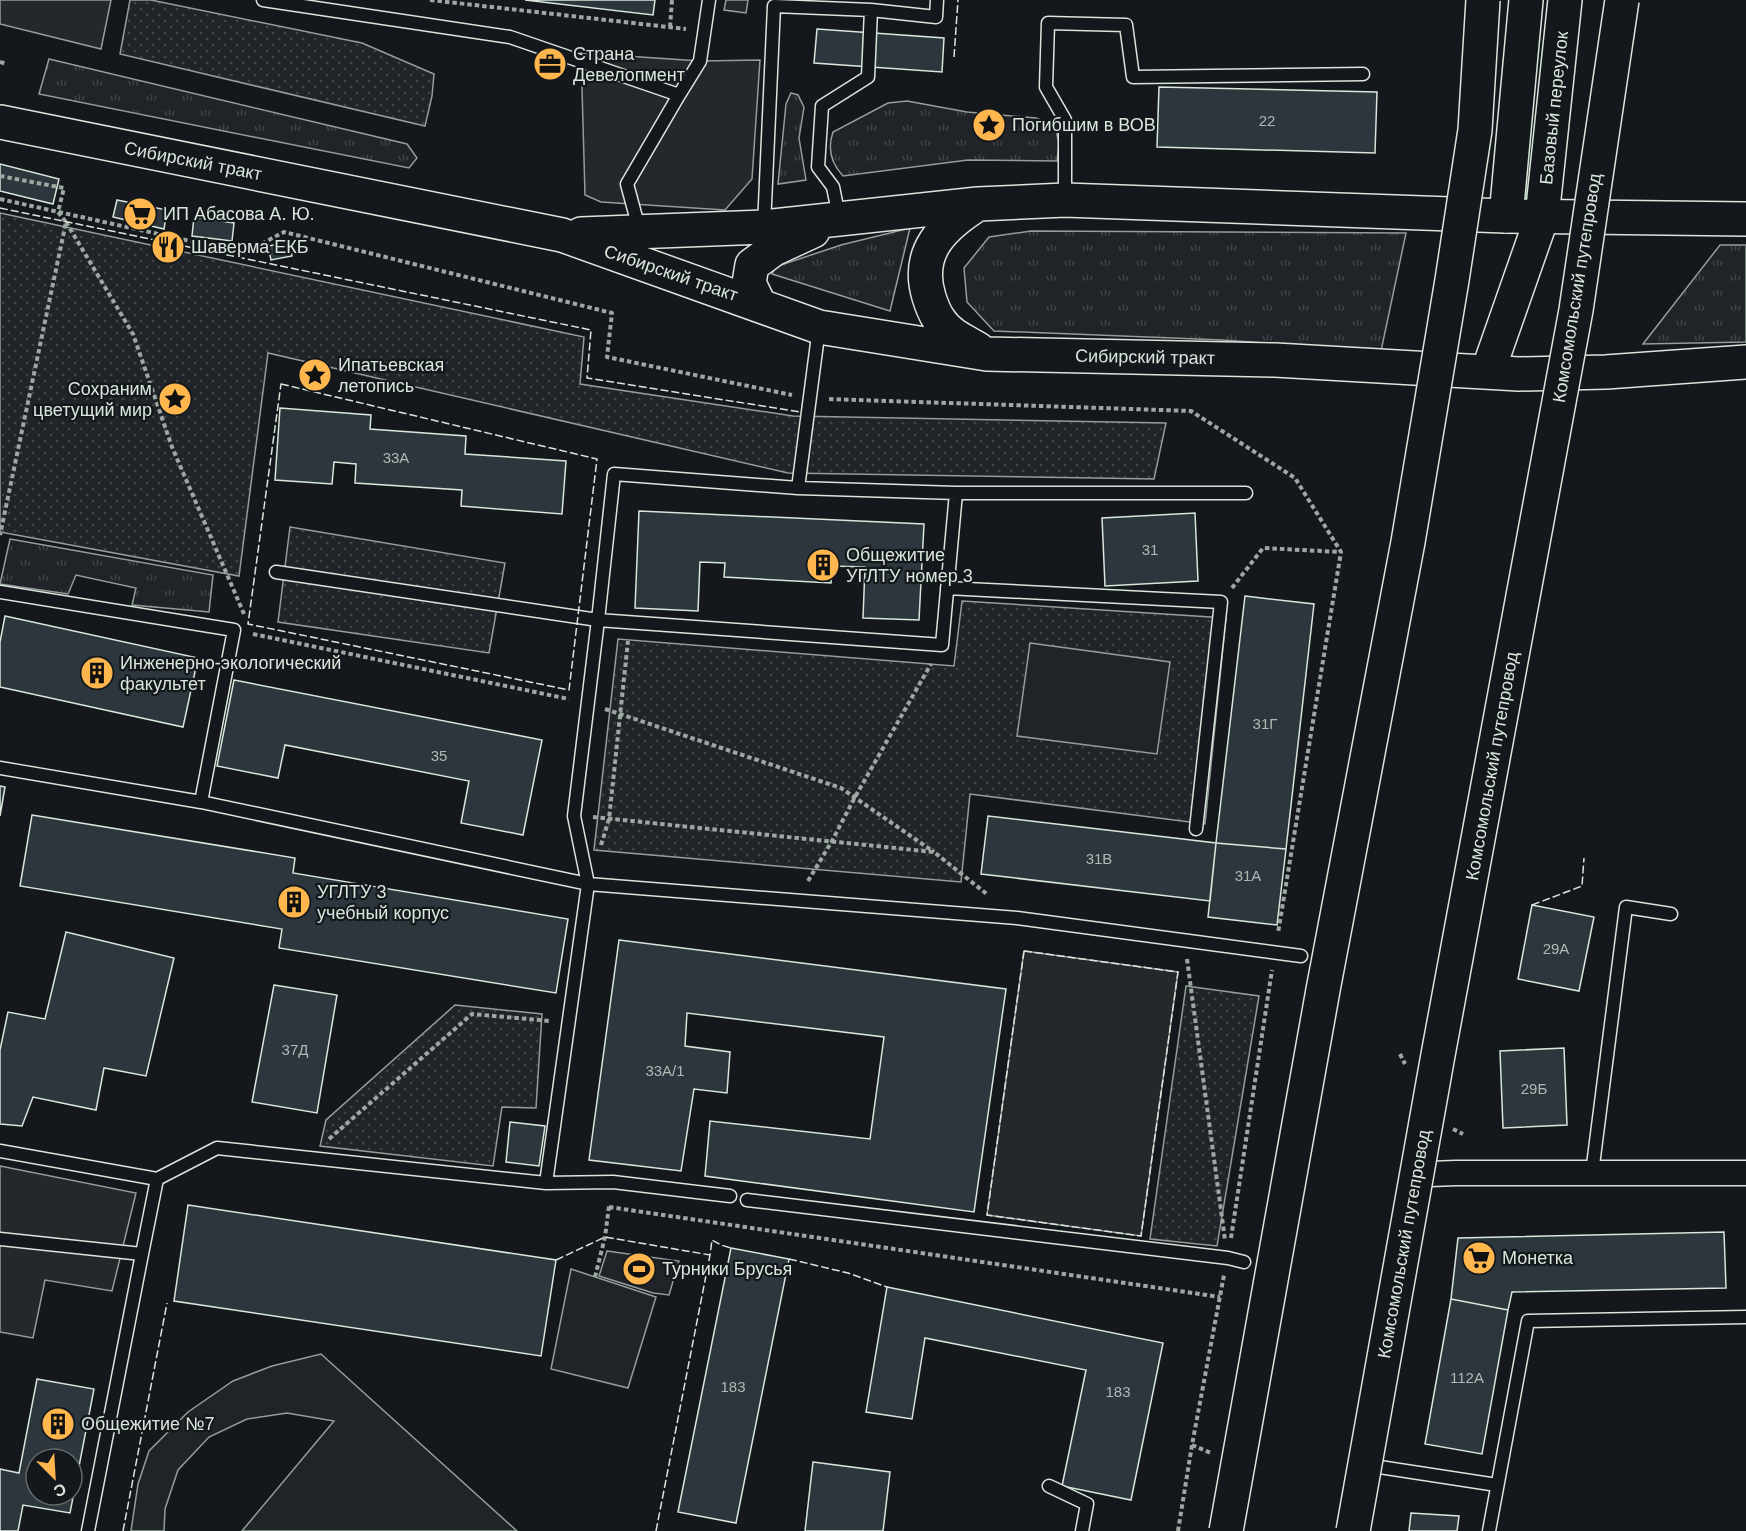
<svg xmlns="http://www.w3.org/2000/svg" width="1746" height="1531" font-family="Arial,sans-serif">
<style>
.grass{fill:url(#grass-tufts);stroke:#939e99;stroke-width:1.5}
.park{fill:url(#park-dots);stroke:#939e99;stroke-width:1.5}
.garden{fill:#202428;stroke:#939e99;stroke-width:1.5}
.parking{fill:#24282b;stroke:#939e99;stroke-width:1.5}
.building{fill:#2c363c;stroke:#d8e6dc;stroke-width:1.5;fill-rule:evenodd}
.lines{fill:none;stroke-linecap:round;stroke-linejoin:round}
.service-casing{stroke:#d8e6dc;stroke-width:15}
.minor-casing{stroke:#d8e6dc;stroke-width:27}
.secondary-casing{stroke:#d8e6dc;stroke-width:36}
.primary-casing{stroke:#d8e6dc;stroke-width:36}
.path{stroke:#9da8a2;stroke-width:4;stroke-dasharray:4.5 3;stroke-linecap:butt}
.service{stroke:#14181c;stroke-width:12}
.minor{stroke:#14181c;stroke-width:24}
.secondary{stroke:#14181c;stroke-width:33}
.primary{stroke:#14181c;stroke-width:33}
.primary-bridge-casing{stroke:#d8e6dc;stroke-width:36;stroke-linecap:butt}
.primary-bridge{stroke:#14181c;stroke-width:33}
.fence{stroke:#d8e6dc;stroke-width:1.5;stroke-dasharray:8 3;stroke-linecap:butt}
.labels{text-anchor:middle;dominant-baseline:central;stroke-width:4.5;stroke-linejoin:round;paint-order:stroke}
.number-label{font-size:15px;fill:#adbab4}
.poi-label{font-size:18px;fill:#d8e6dc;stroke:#14181c;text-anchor:start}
.street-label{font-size:18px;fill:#d8e6dc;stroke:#14181c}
</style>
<defs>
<pattern id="grass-tufts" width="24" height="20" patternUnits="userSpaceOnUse" patternTransform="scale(1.5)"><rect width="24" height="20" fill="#202428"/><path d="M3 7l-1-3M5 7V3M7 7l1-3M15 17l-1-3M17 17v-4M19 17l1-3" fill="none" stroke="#404447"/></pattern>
<pattern id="park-dots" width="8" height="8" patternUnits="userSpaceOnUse" patternTransform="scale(1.5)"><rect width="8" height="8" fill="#202428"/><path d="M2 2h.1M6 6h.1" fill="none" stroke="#404447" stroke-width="1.8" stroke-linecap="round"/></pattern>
</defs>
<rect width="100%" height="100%" fill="#14181c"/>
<path class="grass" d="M49 59 407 144 417 158 409 168 39 94Z
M791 93 798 95 804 107 799 138 806 180 778 184 786 104Z
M907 101 967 112 1036 118 1055 125 1059 144 1057 161 968 160 843 176C831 163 827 149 833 132L888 103Z
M910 228 890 311 772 274 775 267 841 245Z
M1031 231 1406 233 1381 351 1222 340 994 331 967 302 964 268 989 237Z
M1720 245H1746V342L1643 344Z
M10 539 213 575 209 612 132 605 136 588 76 575 68 594 0 584Z"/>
<path class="park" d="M130 0H151L362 43 434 74 432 96 425 126 120 54Z
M0 213 584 337 580 384 793 416 1166 423 1154 479 788 473 268 353 239 576 0 532Z
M290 527 505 563 489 653 278 622Z
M962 601 1226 618 1205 824 970 794 961 882 594 850 618 639 954 666Z
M1186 986 1259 996 1217 1246 1150 1239Z
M455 1005 542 1014 536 1108 502 1107 493 1166 320 1146 326 1120Z"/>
<path class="garden" d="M1030 643 1170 662 1157 754 1017 736Z
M607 1251 679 1261 669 1295 653 1293 599 1276Z
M571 1269 656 1297 628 1388 551 1369Z
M321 1354 517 1531H242L334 1421 287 1413 247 1419 209 1437 178 1470 165 1509 164 1531H131L138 1484 149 1451 188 1412 233 1381 272 1366Z"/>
<path class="parking" d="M0 0H111L101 49 0 24Z
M726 0H748L746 13 724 10Z
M581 53 700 61 760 60 752 179 725 210 601 202 585 195Z
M1024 951 1178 972 1141 1236 987 1215Z
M0 1166 136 1193 112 1291 45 1280 33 1338 0 1332Z"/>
<path class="building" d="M525 0H655L653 15Z
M817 29 944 38 942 72 814 63Z
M1159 87 1377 92 1375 153 1157 147Z
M0 164 59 179 53 204 0 191Z
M117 200 167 210 164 229 113 217Z
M194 217 234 223 232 241 192 236Z
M290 242 292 256 271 260 268 246Z
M280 408 371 415 370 429 466 436 465 454 566 461 562 514 461 506 462 490 355 483 356 464 334 462 332 484 275 480Z
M639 511 924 524 919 620 863 618 865 567 832 566 831 583 724 577 725 563 700 562 698 611 635 608Z
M1195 513 1198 581 1105 586 1102 518Z
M1245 596 1314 604 1286 849 1216 843Z
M5 616 198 658 183 727 0 687V642Z
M234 680 542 740 523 835 461 823 469 781 285 745 278 778 217 766Z
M0 786 5 787 0 816Z
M32 815 295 858 293 873 568 919 556 993 279 948 282 929 20 886Z
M988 816 1216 843 1210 901 981 874Z
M1216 843 1286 849 1277 925 1208 917Z
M1532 905 1594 917 1579 991 1518 979Z
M66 932 174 958 146 1076 104 1068 96 1110 33 1097 22 1126 0 1124V1050L8 1012 45 1019Z
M619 940 1006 989 974 1212 705 1176 710 1121 870 1139 884 1037 687 1013 685 1046 730 1052 727 1093 694 1089 681 1171 589 1160Z
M274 985 337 995 317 1113 252 1102Z
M1564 1048 1567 1125 1503 1128 1500 1051Z
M510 1122 545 1126 539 1166 506 1162Z
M188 1205 556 1260 541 1356 174 1301Z
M1724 1232 1726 1288 1512 1292 1508 1310 1451 1299 1458 1238Z
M731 1248 789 1259 736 1523 678 1512Z
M887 1287 1163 1343 1131 1500 1062 1486 1086 1370 925 1338 912 1419 866 1412Z
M1451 1299 1508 1310 1482 1454 1425 1444Z
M37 1379 94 1389 70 1513 23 1505 18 1531H0V1469L19 1473ZM36 1459H72V1495H36Z
M813 1462 890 1472 883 1531H805Z
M1411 1513 1459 1516 1457 1531H1409Z"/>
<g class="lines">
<defs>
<path id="service" d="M263 0 510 37 679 95
M871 10 936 17 937 0
M1065 199V120L1046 87 1048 23 1126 25 1133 77 1363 74
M764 226 774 6 871 10 868 77 822 106 818 167 833 187 839 217
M640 232 627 184 679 95 700 61 709 0
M819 328 798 488 614 474 598 620 942 645 956 493
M798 488 956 493H1246
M276 572 598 620 574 816 588 884 546 1183
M947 588 1221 602 1196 829
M0 592 234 630 201 802
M0 768 201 802 588 884 1017 918 1301 956
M0 1151 157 1179
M1592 1173 1626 907 1671 914
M747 1200 1228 1258 1244 1262
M0 1239 142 1254 157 1179 217 1148 546 1183 613 1182 730 1196
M1373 1466 1497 1485
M1049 1486 1087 1504 1082 1531
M88 1531 142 1254
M1489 1531 1528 1321 1746 1317"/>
<path id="minor" d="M1430 1174 1456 1173H1746"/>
<path id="secondary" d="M0 122 562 235 819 327 987 354 1275 360 1519 374 1606 372 1746 362
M581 234 764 227 978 204 1065 200 1506 216 1746 219
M759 304 749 283 752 265 774 249 813 231
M978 349C970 344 961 340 954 335 940 325 934 313 929 297 915 252 943 226 978 204"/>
<path id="primary" d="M1506 216 1526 0
M1488 371 1542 217 1565 0"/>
</defs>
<use href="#service" class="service-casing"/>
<use href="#minor" class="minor-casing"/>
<use href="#secondary" class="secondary-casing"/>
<use href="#primary" class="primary-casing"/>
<path class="path" d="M430 0 686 29
M670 27 672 0
M0 62 7 64
M0 176 64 188 58 212 66 222 0 535
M0 199 244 253 284 232 612 313 607 357 792 395
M66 222 133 334 172 447 244 614
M829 399 1191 411 1295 478 1341 552 1278 933
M1232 588 1263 548 1340 552
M253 634 569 699
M605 709 841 788 934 852
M593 817 934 852 988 895
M601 845 609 819 628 641
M808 881 832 841 855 797 931 664
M1187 959 1225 1240
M1400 1054 1405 1064
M1453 1129 1463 1134
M329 1139 472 1014 550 1021
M609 1207 1220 1297
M1231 1238 1272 970
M595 1277 605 1237 609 1206
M1192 1445 1211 1453
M1178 1531 1192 1445 1224 1275"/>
<use href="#service" class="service"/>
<use href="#minor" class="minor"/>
<use href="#secondary" class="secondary"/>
<use href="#primary" class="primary"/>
<defs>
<path id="primary-bridge" d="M1226 1531 1323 990 1408 542 1452 280 1475 130 1483 0
M1353 1531 1438 1055 1576 310 1622 0"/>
</defs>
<use href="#primary-bridge" class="primary-bridge-casing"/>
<use href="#primary-bridge" class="primary-bridge"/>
<path class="fence" d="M954 57 958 0
M0 208 591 330 587 378 800 412
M281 384 597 459 569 690 248 624Z
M1532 905 1582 886 1584 858
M1024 951 1178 972 1141 1236 987 1215Z
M789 1259 848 1273 887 1287
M556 1260 605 1237 710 1255
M123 1531 167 1303
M656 1531 710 1255 712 1240 721 1245 731 1248"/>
</g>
<defs>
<symbol id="office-disc" viewBox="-11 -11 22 22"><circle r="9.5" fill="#ffb74d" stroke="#14181c"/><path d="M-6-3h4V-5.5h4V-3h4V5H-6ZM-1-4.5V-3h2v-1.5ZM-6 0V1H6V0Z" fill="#111"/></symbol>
<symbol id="sight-disc" viewBox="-11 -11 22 22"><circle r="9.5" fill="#ffb74d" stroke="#14181c"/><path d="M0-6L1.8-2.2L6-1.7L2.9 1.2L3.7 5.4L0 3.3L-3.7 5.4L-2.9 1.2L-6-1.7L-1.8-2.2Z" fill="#111"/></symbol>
<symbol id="supermarket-disc" viewBox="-11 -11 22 22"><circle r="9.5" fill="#ffb74d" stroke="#14181c"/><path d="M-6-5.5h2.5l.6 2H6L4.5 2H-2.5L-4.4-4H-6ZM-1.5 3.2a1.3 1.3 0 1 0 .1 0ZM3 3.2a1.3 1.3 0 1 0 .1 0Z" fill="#111"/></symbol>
<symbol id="restaurant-disc" viewBox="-11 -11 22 22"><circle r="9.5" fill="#ffb74d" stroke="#14181c"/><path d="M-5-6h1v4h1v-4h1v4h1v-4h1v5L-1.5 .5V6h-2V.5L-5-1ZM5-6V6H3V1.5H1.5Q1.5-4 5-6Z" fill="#111"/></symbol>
<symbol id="building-disc" viewBox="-11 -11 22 22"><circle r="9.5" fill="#ffb74d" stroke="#14181c"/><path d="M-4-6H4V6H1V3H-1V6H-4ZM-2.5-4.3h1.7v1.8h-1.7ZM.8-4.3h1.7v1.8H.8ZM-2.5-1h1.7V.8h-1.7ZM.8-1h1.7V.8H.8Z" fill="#111"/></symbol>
<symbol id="stadium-disc" viewBox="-11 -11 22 22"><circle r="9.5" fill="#ffb74d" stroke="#14181c"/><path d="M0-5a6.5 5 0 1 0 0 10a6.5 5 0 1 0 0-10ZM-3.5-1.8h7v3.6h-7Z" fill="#111"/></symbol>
</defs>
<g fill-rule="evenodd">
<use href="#office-disc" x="531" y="45" width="38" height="38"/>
<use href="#sight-disc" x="970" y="106" width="38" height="38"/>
<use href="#supermarket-disc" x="121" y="195" width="38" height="38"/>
<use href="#restaurant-disc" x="149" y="228" width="38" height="38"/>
<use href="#sight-disc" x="296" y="356" width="38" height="38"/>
<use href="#sight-disc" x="156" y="380" width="38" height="38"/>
<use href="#building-disc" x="804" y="546" width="38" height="38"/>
<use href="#building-disc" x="78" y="654" width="38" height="38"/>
<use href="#building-disc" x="275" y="883" width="38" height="38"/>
<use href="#supermarket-disc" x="1460" y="1239" width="38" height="38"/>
<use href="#stadium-disc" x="620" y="1250" width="38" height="38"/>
<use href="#building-disc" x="39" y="1405" width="38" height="38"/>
</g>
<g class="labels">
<g class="number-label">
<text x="1267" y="120">22</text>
<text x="396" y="457">33А</text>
<text x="1150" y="549">31</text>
<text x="1265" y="723">31Г</text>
<text x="439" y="755">35</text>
<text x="1099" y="858">31В</text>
<text x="1248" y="875">31А</text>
<text x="1556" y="948">29А</text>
<text x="295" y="1049">37Д</text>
<text x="665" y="1070">33А/1</text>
<text x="1534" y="1088">29Б</text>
<text x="1467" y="1377">112А</text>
<text x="733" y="1386">183</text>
<text x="1118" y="1391">183</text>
</g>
<g class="poi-label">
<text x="573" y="54">Страна<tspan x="573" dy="21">Девелопмент</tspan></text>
<text x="1012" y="125">Погибшим в ВОВ</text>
<text x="163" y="214">ИП Абасова А. Ю.</text>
<text x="191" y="247">Шаверма ЕКБ</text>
<text x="338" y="365">Ипатьевская<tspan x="338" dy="21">летопись</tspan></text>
<text x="152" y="389" text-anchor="end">Сохраним<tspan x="152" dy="21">цветущий мир</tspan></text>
<text x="846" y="555">Общежитие<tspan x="846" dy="21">УГЛТУ номер 3</tspan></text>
<text x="120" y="663">Инженерно-экологический<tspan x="120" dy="21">факультет</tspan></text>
<text x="317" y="892">УГЛТУ 3<tspan x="317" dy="21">учебный корпус</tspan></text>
<text x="1502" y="1258">Монетка</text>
<text x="662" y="1269">Турники Брусья</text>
<text x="81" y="1424">Общежитие №7</text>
</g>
<g class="street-label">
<text transform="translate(1554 108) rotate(-84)">Базовый переулок</text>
<text transform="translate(193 161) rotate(11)">Сибирский тракт</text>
<text transform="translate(671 273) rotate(19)">Сибирский тракт</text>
<text transform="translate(1577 288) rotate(-81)">Комсомольский путепровод</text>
<text transform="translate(1145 357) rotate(1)">Сибирский тракт</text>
<text transform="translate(1492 766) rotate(-80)">Комсомольский путепровод</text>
<text transform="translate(1404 1244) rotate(-80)">Комсомольский путепровод</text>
</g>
</g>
<g transform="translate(54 1477) rotate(156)"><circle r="28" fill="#14181c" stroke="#626a69" stroke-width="1.5"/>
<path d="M0-4.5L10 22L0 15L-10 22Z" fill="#ffb74d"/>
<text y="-9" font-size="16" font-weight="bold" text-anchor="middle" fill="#d8e6dc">С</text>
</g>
</svg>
